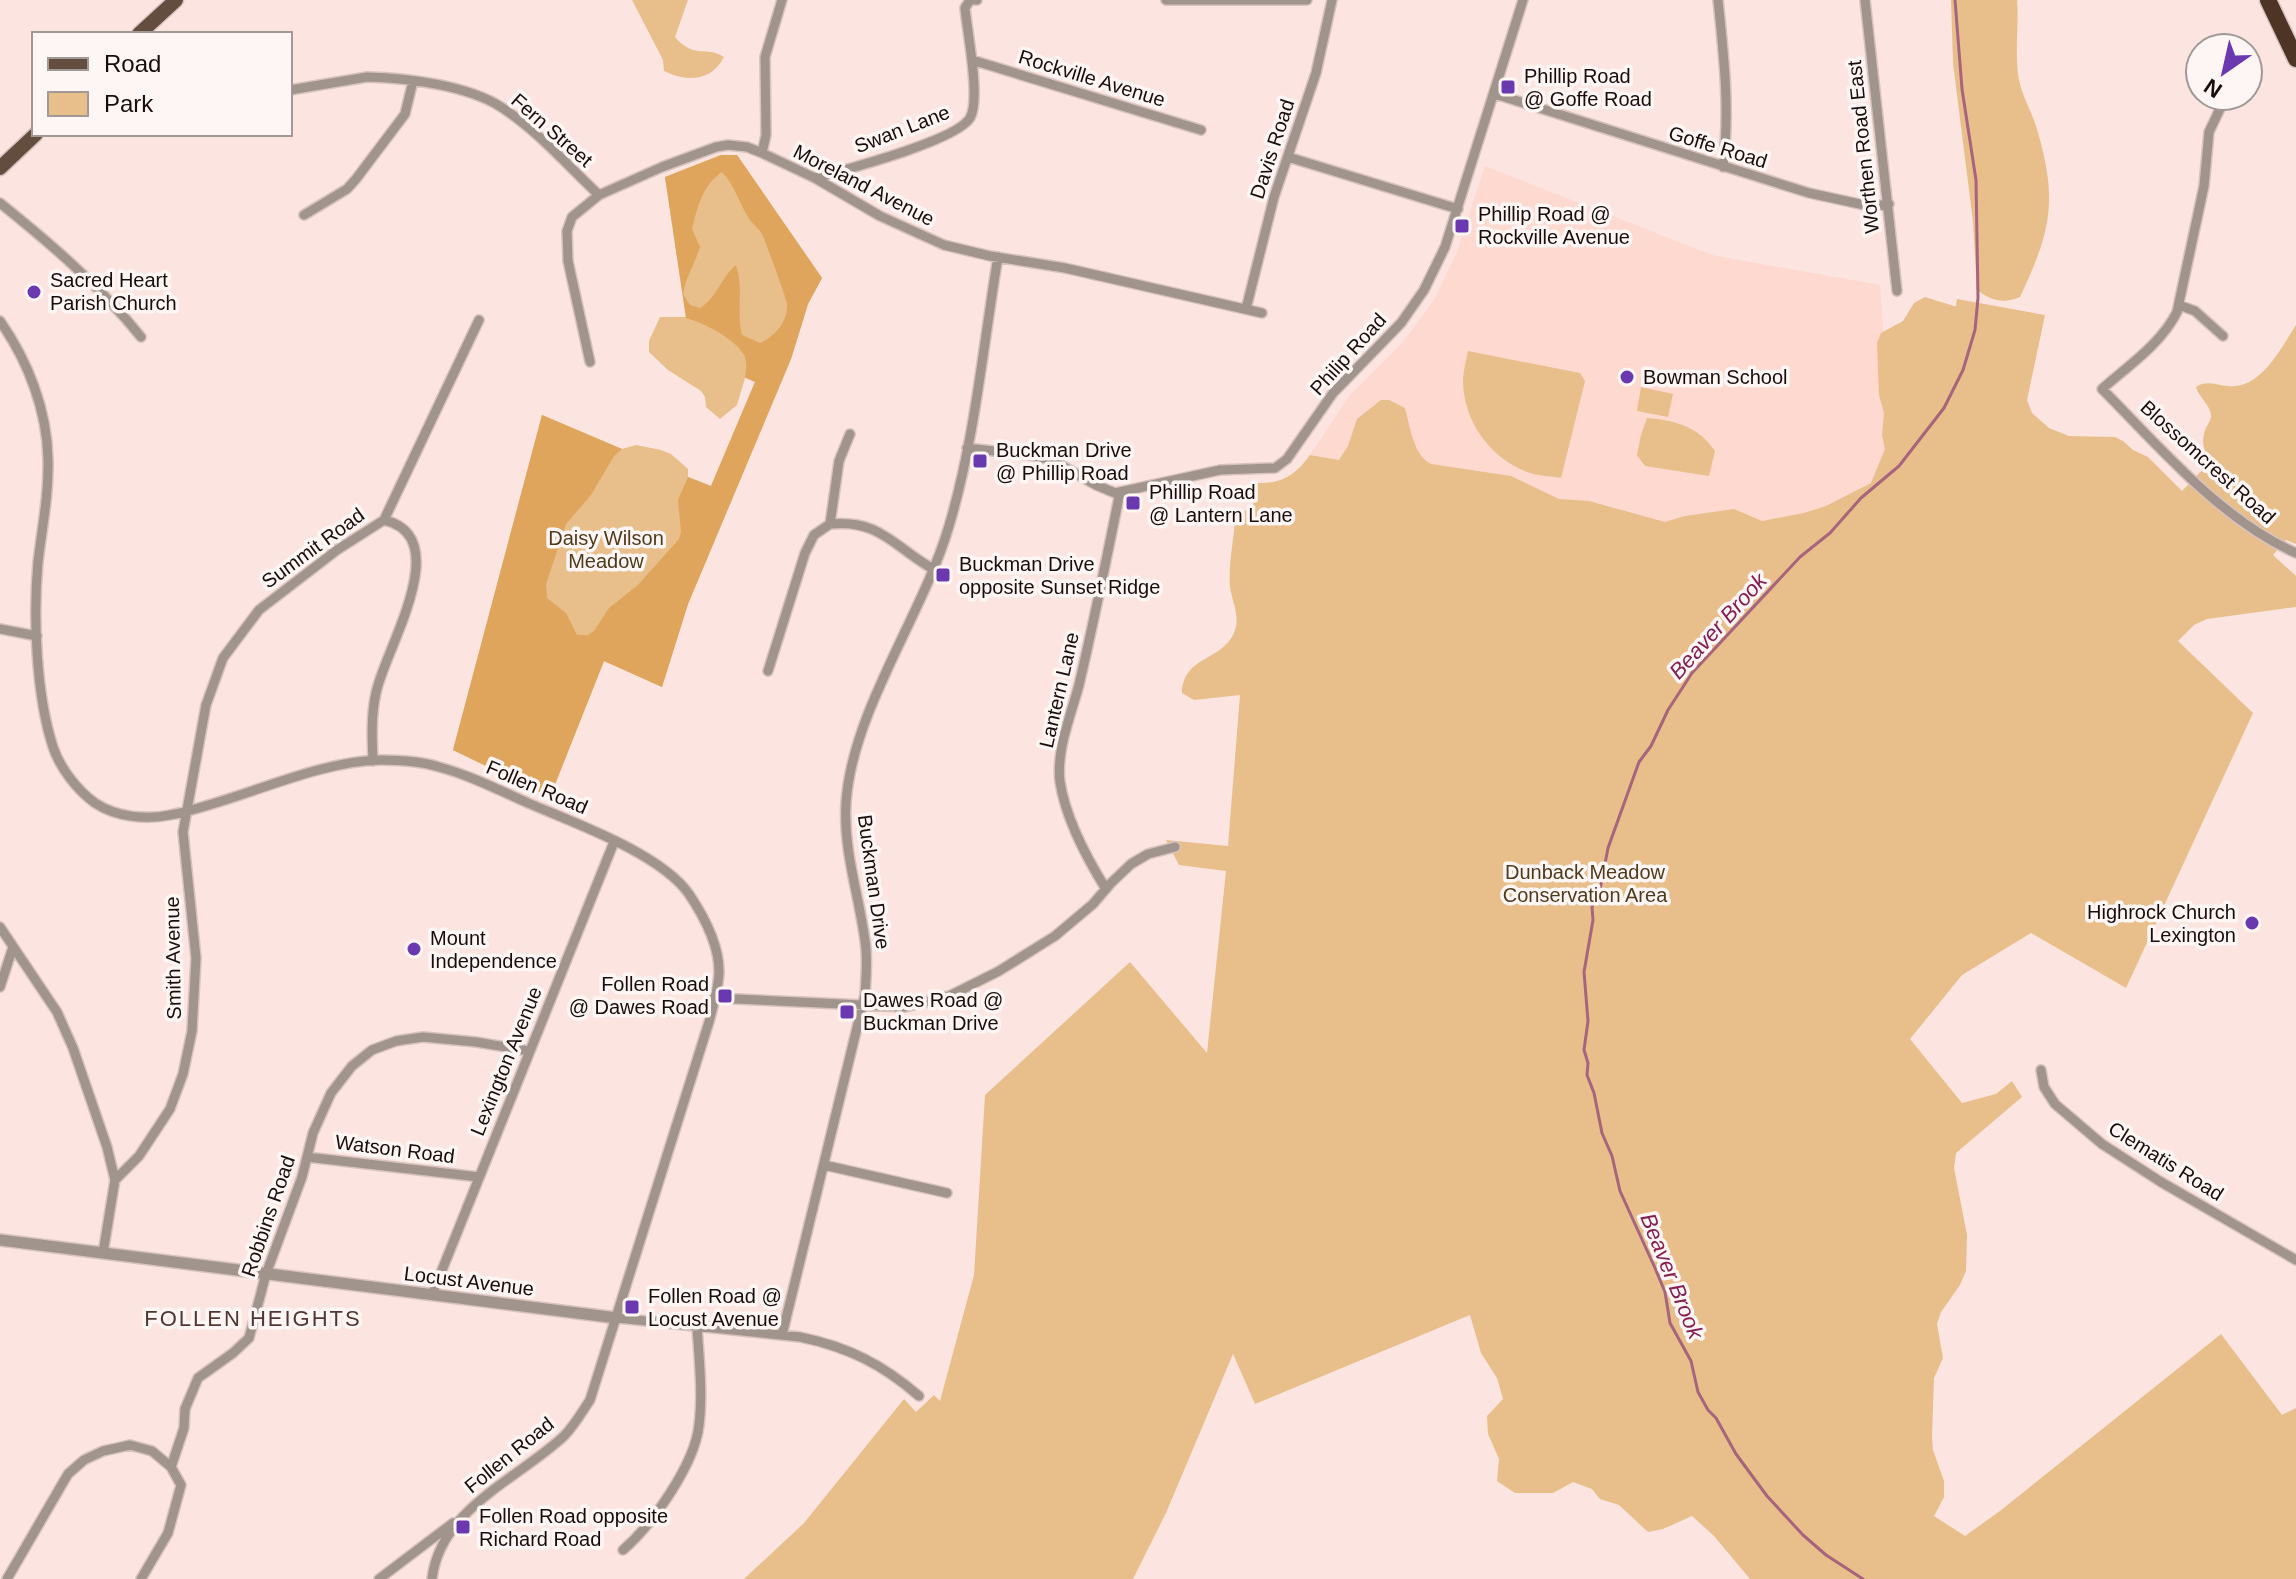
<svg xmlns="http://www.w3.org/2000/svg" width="2296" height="1579" font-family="Helvetica,sans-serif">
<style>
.built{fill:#fdd9d0}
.green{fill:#e8be8b}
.forest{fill:#dfa55c;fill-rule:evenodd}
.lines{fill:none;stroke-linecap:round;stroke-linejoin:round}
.stream{stroke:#a6657c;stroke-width:3}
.minor-casing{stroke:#d8c2be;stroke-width:12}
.tertiary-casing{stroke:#d8c2be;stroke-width:14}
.primary-casing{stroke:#d8c2be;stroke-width:17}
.motorway-casing{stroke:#d8c2be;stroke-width:19}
.minor{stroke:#a1948c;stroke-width:9}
.tertiary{stroke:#a1948c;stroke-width:11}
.primary{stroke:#634d3f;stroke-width:14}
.motorway{stroke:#4d3425;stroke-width:16}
.poi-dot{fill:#6a39b0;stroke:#fef6f5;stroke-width:3}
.labels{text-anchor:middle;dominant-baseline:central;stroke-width:7;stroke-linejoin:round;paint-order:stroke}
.poi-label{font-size:20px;fill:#190d0b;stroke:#fef6f5;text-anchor:start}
.street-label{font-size:20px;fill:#190d0b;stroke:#fef6f5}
.park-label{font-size:20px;fill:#51391a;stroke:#fef6f5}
.water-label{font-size:22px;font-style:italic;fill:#841e50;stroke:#fef6f5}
.neighbourhood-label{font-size:22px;letter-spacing:2px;fill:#53362f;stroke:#fef6f5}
</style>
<rect width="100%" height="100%" fill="#fce5e0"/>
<path class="built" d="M1485 166 1712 255 1880 285 1890 418 1887 581 1454 481 1310 455 1349 396 1403 342 1434 300 1457 252Z"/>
<path class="green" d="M632 0H688L675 37C695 60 706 45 724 57 711 82 687 82 664 71L663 60Z
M1951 0H2017C2019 25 2015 49 2018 74 2020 92 2030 108 2036 126 2058 199 2052 229 2020 297 2003 304 1992 301 1977 290L1973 222 1953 63Z
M721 155H737L822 278 808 304 791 359 688 604 662 687 604 661 550 797 453 750 542 415 622 449 636 445 661 450 671 454 688 469V477L711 486 755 382 745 378 737 405 720 419 706 407 705 397 701 391 668 370 649 352V341L660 317H686L665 177Z
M1925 297 1954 306H1956L1957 299 2045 315 2027 400 2032 413 2049 428 2069 436 2115 437 2123 441 2133 450 2148 457 2182 491 2210 462C2204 451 2201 443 2205 430 2207 425 2210 422 2211 417 2212 406 2198 397 2196 387 2206 380 2215 385 2227 386 2261 390 2280 349 2296 325V544L2286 540 2273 555 2296 576V607L2207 619 2194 625 2178 641 2253 713 2126 988 2031 933 1962 975 1910 1039 1962 1103 1996 1094 2012 1081 2022 1097 1956 1153 1954 1168 1967 1235 1966 1271 1960 1285 1941 1312 1937 1324 1943 1358 1934 1378 1932 1436 1933 1450 1944 1481V1497L1934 1516 1965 1536 2000 1511 2221 1334 2282 1415 2296 1408V1579H1750L1714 1536 1692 1516 1663 1529 1648 1532 1619 1505 1600 1499 1592 1489 1573 1482 1553 1493H1515L1497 1481 1499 1459 1488 1434 1487 1416 1503 1399 1497 1378 1481 1353 1470 1315 1255 1404 1233 1354 1166 1513 1133 1579H744L804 1523 904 1399 916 1412 934 1395 940 1401 974 1275 985 1095 1130 962 1207 1053 1226 871 1179 865 1166 840 1228 846 1240 695 1194 700 1182 693C1183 655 1225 661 1235 630 1240 616 1232 601 1230 587 1228 565 1234 540 1235 518L1249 508 1253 509 1255 483C1281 484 1295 476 1310 455L1339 460 1348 446 1357 419 1381 400H1389L1405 408C1410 426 1413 455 1431 464L1511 476 1559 499 1589 501 1665 522 1685 516 1734 509 1762 521 1804 513 1826 506 1871 483 1885 449 1882 435 1884 413 1879 395 1877 343 1881 333 1903 321 1914 303Z
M1468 351 1580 373 1585 381 1561 478C1551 476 1539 476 1530 473 1492 460 1464 423 1463 382 1463 372 1466 361 1468 351Z
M1641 387 1673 394 1668 417 1637 411Z
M1647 418C1675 420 1699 427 1715 451L1709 476 1645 466 1637 455 1641 435Z"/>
<path class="forest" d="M721 155H737L822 278 808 304 791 359 688 604 662 687 604 661 550 797 453 750 542 415 622 449 614 456 591 495 566 524 546 584 547 598 566 613 577 635H588L594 631 609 608 638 585 679 539 681 532 678 500 688 477 711 486 755 382 745 377C746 371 747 364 745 357 739 341 703 322 686 318L665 177ZM722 172C735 185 739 204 750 220 753 224 759 229 762 234 765 240 787 300 787 304 788 322 775 336 760 343L742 335C736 311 744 288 736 265 721 277 717 298 700 308L690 305 683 294C686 277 695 263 700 247L692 229C698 206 702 186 722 172Z"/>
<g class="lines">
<path class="stream" d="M1863 1579 1826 1555 1803 1535 1767 1496 1736 1454 1716 1418 1708 1410 1698 1392 1691 1361 1670 1323 1665 1292 1655 1268 1620 1191 1612 1156 1602 1133 1594 1093 1587 1075 1588 1063 1584 1050 1588 1021 1584 972 1593 920 1592 907 1599 895 1608 848 1639 762 1651 746 1668 710 1692 673 1800 557 1830 533 1861 498 1899 466 1944 408 1963 370 1975 330 1978 298 1976 180 1962 89 1955 0"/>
<defs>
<path id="minor" d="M1166 0H1307
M1718 0C1724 57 1730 110 1723 167
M1865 0 1897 291
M972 60 1201 130
M290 90 367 77C406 78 467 85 501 107 537 130 567 165 599 195
M1495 94 1809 193 1869 206 1889 204
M2226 96 2209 132 2204 186 2177 312C2161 344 2128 366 2102 389 2159 446 2221 520 2296 553
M762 153 766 135 765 57 782 0
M1288 157 1458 209
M815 178C844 170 956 141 970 118 981 99 967 31 965 8L970 0H977
M0 203C51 244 100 286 141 337
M304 215 347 189 356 179 405 114 413 81
M2179 305 2195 311 2223 336
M1246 309 1274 197 1316 73 1332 0
M0 321C28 361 47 410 48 459 49 494 42 528 38 562 33 616 36 695 53 747 60 768 77 790 95 803 116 817 146 820 170 815 237 802 314 761 381 760 401 760 420 761 439 767 469 775 499 790 528 803 574 823 660 853 689 894 703 915 719 945 719 971 719 987 713 1006 709 1022L590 1400C582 1412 574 1426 564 1436 518 1479 440 1509 432 1579
M590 362 568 261 567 231 572 217 599 195 662 167 716 147 728 145 747 147 762 153 815 178 880 216 944 245 990 256 1065 268 1262 313
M850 434 839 461 830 524C880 519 894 547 933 569
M967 448 1029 455 1052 460 1096 485 1115 493 1220 470 1275 468 1287 459 1333 393 1401 323 1424 290 1445 247 1523 0
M0 629 37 636
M768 671 805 553 814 535 830 524
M373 761C372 738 371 715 376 693 384 651 457 537 384 520
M1106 889C1086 857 1066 820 1060 782 1056 750 1071 715 1079 685 1094 621 1107 557 1120 492
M0 927 57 1012 73 1048 107 1147 115 1180 103 1253
M0 987 13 947
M714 998 905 1007 949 996 999 971 1055 936 1093 904 1111 883 1131 864 1148 854 1175 847
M2041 1070 2044 1087 2055 1104 2102 1144 2161 1182 2296 1260
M307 1157 479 1177
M824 1165 947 1193
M115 1180 139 1156 170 1109 183 1074 192 1031 196 958 183 832 206 705 223 658 259 610 337 550 384 520 479 320
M432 1295 614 842
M617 1318 800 1337C848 1347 882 1364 919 1396
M782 1335 865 995C866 977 868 959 865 941 859 895 843 850 846 803 852 711 923 615 949 526 975 439 983 346 998 257
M623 1550C652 1525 695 1464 699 1425 703 1393 699 1359 697 1326
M7 1579 68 1474 84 1460 103 1451 130 1445 152 1451 171 1467
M141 1579 168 1533 181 1485 171 1467 184 1428 185 1409 198 1378 233 1353 249 1338 266 1274 302 1177 313 1133 331 1093 352 1066 372 1050 396 1041 423 1037 476 1042 529 1051
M379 1579 453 1523"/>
<path id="tertiary" d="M0 1240 617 1318"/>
<path id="primary" d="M139 34 176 0
M0 168 36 134"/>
<path id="motorway" d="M2268 0 2296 59"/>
</defs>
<use href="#minor" class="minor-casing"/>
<use href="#tertiary" class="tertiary-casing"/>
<use href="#primary" class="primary-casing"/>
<use href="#motorway" class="motorway-casing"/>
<use href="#minor" class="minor"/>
<use href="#tertiary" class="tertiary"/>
<use href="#primary" class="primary"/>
<use href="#motorway" class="motorway"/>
</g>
<g class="poi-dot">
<rect x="1500" y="79" width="16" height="16" rx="4"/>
<rect x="1454" y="218" width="16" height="16" rx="4"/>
<circle cx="34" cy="292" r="8"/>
<circle cx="1627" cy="377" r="8"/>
<rect x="972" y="453" width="16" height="16" rx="4"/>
<rect x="1125" y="495" width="16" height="16" rx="4"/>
<rect x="935" y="567" width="16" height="16" rx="4"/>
<circle cx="2252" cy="923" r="8"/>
<circle cx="414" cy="949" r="8"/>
<rect x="717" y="988" width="16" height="16" rx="4"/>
<rect x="839" y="1004" width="16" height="16" rx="4"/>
<rect x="624" y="1299" width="16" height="16" rx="4"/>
<rect x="455" y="1519" width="16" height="16" rx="4"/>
</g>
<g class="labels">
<g class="poi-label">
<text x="1524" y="76">Phillip Road<tspan x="1524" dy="23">@ Goffe Road</tspan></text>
<text x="1478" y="214">Phillip Road @<tspan x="1478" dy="23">Rockville Avenue</tspan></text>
<text x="50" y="280">Sacred Heart<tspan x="50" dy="23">Parish Church</tspan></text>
<text x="1643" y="377">Bowman School</text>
<text x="996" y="450">Buckman Drive<tspan x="996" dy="23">@ Phillip Road</tspan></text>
<text x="1149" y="492">Phillip Road<tspan x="1149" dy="23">@ Lantern Lane</tspan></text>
<text x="959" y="564">Buckman Drive<tspan x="959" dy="23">opposite Sunset Ridge</tspan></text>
<text x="2236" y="912" text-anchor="end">Highrock Church<tspan x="2236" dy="23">Lexington</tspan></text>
<text x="430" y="938">Mount<tspan x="430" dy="23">Independence</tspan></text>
<text x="709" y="984" text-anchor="end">Follen Road<tspan x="709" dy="23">@ Dawes Road</tspan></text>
<text x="863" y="1000">Dawes Road @<tspan x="863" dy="23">Buckman Drive</tspan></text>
<text x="648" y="1296">Follen Road @<tspan x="648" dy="23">Locust Avenue</tspan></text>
<text x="479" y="1516">Follen Road opposite<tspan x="479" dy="23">Richard Road</tspan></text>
</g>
<g class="street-label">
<text transform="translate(1092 78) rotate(17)">Rockville Avenue</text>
<text transform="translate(902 129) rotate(-21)">Swan Lane</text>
<text transform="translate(552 130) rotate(41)">Fern Street</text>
<text transform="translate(1718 147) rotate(17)">Goffe Road</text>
<text transform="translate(1863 147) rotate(-96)">Worthen Road East</text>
<text transform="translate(1272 149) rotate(-72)">Davis Road</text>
<text transform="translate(864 185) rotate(27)">Moreland Avenue</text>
<text transform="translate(1348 354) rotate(-48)">Philip Road</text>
<text transform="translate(2208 462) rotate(42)">Blossomcrest Road</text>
<text transform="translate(313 548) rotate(-36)">Summit Road</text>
<text transform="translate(1059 690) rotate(-77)">Lantern Lane</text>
<text transform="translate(537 787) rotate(23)">Follen Road</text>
<text transform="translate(874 882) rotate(82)">Buckman Drive</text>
<text transform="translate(173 958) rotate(-91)">Smith Avenue</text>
<text transform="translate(506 1061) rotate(-68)">Lexington Avenue</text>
<text transform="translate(395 1149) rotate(7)">Watson Road</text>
<text transform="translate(2166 1161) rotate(32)">Clematis Road</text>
<text transform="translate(268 1216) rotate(-71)">Robbins Road</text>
<text transform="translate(469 1281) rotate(7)">Locust Avenue</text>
<text transform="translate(509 1455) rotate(-39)">Follen Road</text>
</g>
<g class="park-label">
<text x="606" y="538">Daisy Wilson<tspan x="606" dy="23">Meadow</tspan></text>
<text x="1585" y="872">Dunback Meadow<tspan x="1585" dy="23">Conservation Area</tspan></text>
</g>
<g class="water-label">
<text transform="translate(1718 626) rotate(-48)">Beaver Brook</text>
<text transform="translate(1672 1276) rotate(68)">Beaver Brook</text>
</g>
<g class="neighbourhood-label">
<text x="253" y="1318">FOLLEN HEIGHTS</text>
</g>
</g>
<rect x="32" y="32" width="260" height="104" fill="#fef6f5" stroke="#a29997" stroke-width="2"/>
<rect x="48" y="58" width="40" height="12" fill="#634d3f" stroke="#a29997" stroke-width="2"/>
<text x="104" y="72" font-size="24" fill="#190d0b">Road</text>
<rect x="48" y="92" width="40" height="24" fill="#e8be8b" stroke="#a29997" stroke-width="2"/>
<text x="104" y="112" font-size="24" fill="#190d0b">Park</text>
<g transform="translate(2224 72) rotate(214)"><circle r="38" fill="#fef6f5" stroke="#a29997" stroke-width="2"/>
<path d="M0-6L14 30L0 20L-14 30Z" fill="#6a39b0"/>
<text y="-12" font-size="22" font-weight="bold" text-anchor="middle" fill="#190d0b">N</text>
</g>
</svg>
